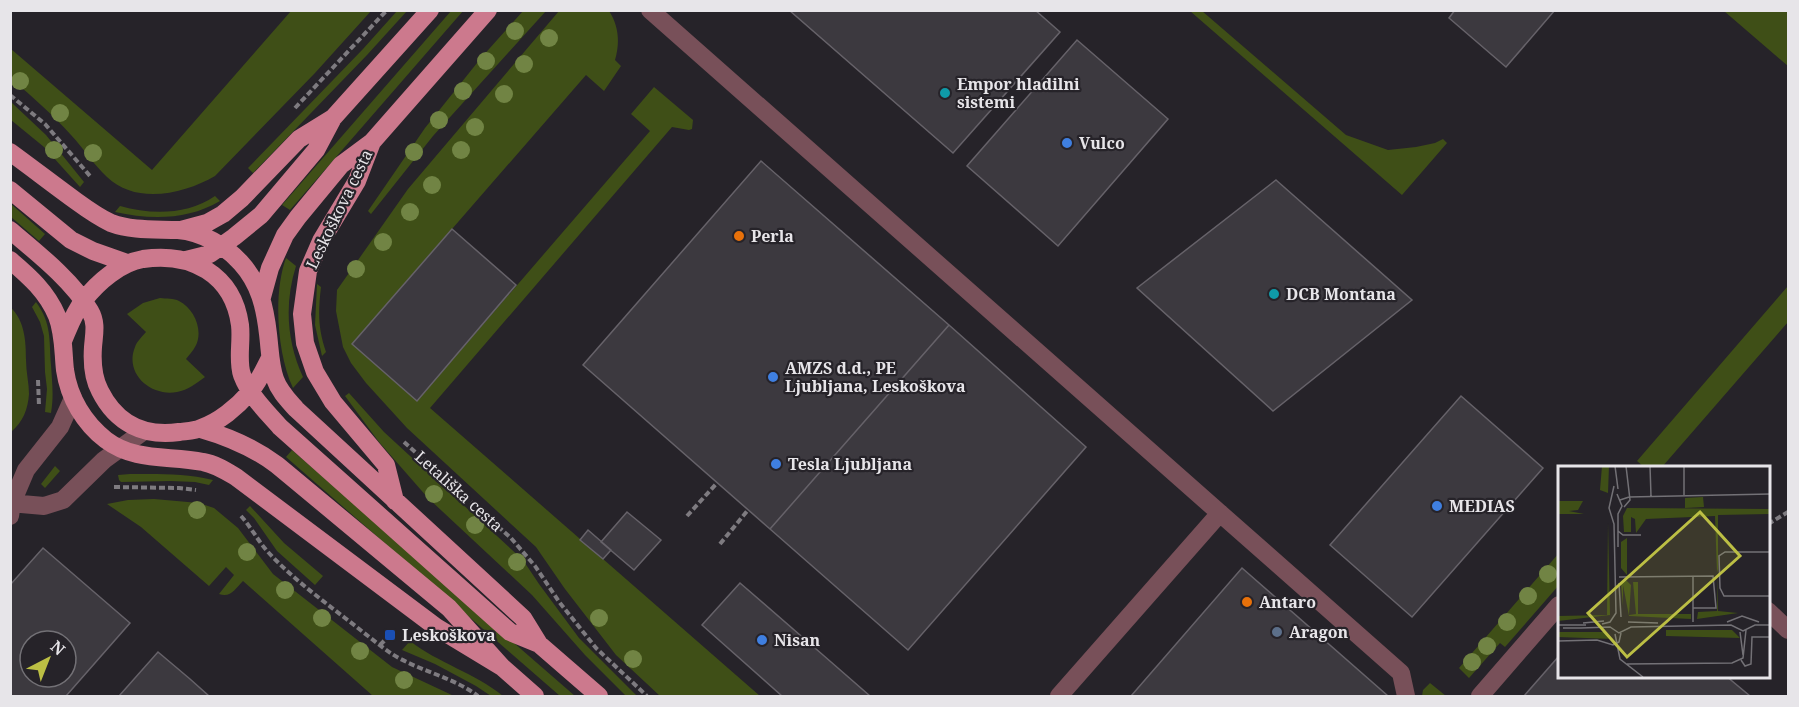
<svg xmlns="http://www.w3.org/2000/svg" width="1799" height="707" font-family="'Noto Serif',serif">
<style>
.green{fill:#3f4f17}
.building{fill:#3c393f;stroke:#666269;stroke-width:1.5;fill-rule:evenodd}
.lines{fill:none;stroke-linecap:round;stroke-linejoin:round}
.path{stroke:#7e7b80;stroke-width:4;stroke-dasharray:6 3;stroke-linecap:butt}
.minor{stroke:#785059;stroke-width:18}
.major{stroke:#cc798d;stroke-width:18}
.tree{fill:#718444}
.culture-dot{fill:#0f9aa8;stroke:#262329;stroke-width:2}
.shop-dot{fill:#3f7fe0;stroke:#262329;stroke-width:2}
.food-dot{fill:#e8710a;stroke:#262329;stroke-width:2}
.service-dot{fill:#5c6f8a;stroke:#262329;stroke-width:2}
.transit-dot{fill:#1a4fb4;stroke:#262329;stroke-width:2}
.labels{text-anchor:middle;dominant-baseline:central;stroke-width:4.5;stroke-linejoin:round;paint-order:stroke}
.poi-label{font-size:16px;font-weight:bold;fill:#e7e5e9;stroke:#262329;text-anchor:start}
.street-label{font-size:16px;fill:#e7e5e9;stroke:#262329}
.inset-road{fill:none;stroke:#737176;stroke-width:1.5}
.view{fill:#bcbf44;fill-opacity:0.15;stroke:#bcbf44;stroke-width:3}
.inset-edge{fill:none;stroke:#e7e5e9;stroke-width:3}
</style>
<rect width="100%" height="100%" fill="#262329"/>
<path class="green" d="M291 11H371L315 73 215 176C184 194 136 205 107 177 94 165 84 149 71 135 53 115 32 96 11 79V49L152 170Z
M397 11H407L367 55 253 173 248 168 363 49Z
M451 11H463L290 210 282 205Z
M523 11H546L433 136 371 214 368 211 425 128 481 58Z
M559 11H609C619 26 620 43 615 60L621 66 604 91 586 75 352 344 418 400 650 131 631 114 654 87 693 120 692 129 689 130 672 127 430 408 760 696H660L616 655 565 589 536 547 407 428 366 383 351 363 343 347 336 311 337 290 408 189Z
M1190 11H1202L1346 135 1388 150 1416 147 1435 143 1443 139 1447 143 1402 195Z
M1724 11H1788V66Z
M11 102 46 135 84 182 80 187 44 147 11 120Z
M215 196 220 201C188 220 151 220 115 212L120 206C152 215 187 215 215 196Z
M11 204 45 234 39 241 11 217Z
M286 258 296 266C284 304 287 342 303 377L293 388C277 354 273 293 286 258Z
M317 284 321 287C318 313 318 328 326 352L322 356 315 325Z
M1788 286V322L1662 467H1644L1637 461Z
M160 298C166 299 174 298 179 301 195 309 204 332 195 347 193 351 189 355 186 359L205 377C197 383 188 390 177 392 151 397 124 374 135 347 137 341 142 337 146 332L127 314 143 303Z
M36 302C52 324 49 340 51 365 52 382 54 396 51 413L45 412 47 389 45 372 44 336 40 322 32 307Z
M10 307C25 320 26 342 26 360 26 372 29 383 29 394 28 409 23 422 11 432Z
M349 393 384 432 523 560 539 584 579 638 637 696H626L585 655 532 595 428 498 379 442 345 396Z
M292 450 575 696H560L286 457Z
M55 466 60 471 45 488 41 484Z
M130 474C158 474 185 473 213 480L209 485 195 482 171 481 121 482 119 480 118 475Z
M154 499 199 503 214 508 238 528 273 574 392 667 454 696H373L243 581C235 589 231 598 219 594L234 575 226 567 209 586 141 527 107 504 128 500Z
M250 506 284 543 323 576 315 585 277 551 254 518 246 510Z
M1559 553V585L1505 647 1500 643 1469 678 1459 668Z
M410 641C438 663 475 673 503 696H491L476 686 435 664 402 650Z
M1430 683 1446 696H1422L1423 690Z"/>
<path class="building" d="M789 10H1035L1060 32 953 153Z
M1455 10H1555L1506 67 1449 18Z
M1077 40 1168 119 1058 246 967 166Z
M761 161 949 325 770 529 583 365Z
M1276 180 1412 300 1273 411 1137 288Z
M452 229 516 285 417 401 352 344Z
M949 325 1086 447 908 650 770 529Z
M1461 396 1543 468 1412 617 1330 545Z
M627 512 661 540 634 570 601 542Z
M588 530 611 550 603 559 580 540Z
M43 548 130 623 66 696H10V585ZM30 641H66V677H30Z
M1242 568 1388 696H1131Z
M740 583 823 655 870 696H782L702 625Z
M158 652 190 679 209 696H119Z
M1559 656V676H1726L1750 696H1524Z"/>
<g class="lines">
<path class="path" d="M10 95 45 124 90 176
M295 108 387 10
M38 380 39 406
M404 442 511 538 535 566 560 603 596 648 647 696
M114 487 179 488 196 490
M241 516C251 527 258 541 268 552 291 577 318 597 345 618 361 630 376 643 392 654 419 671 453 677 478 696
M687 516 717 483
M1768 524 1788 512
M720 544 748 510
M380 645 395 630"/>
<path class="minor" d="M650 10 1401 673 1406 696
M10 503 44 506 63 500 104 460 144 431
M10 516 12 503 26 470 60 427 73 398
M1768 611 1788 630
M1059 696 1220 513
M1480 696 1559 605"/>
<path class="major" d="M372 142 357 181 321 241 308 271 302 314 305 343 315 372 333 402 386 465 395 501
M10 152C32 168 54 185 76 201 87 209 98 217 111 223 132 231 156 229 178 230 202 232 226 246 241 263 260 284 265 308 268 334 270 350 270 365 275 379 279 391 288 400 296 409L523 618 539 644 599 696
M10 190 71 240 93 251 127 263
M10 230C36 252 73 281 90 311 97 323 94 334 93 347 92 361 93 378 100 391 116 423 144 437 179 432 186 431 195 431 201 428 219 422 237 407 249 393 258 383 264 370 270 358
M181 230 207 223 223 214 242 198 299 139 333 118
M10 260C29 276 47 292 57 316 64 334 63 352 65 370 69 398 84 423 106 440 135 462 169 455 203 462 215 464 226 471 236 477L436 627 502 667
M186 260 210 254 234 237 261 215 316 150 333 118 430 10
M262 297 270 268 285 235 298 217 341 165 372 142 488 10
M63 341C69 327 74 312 84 300 98 282 120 263 143 259 191 252 233 274 240 325 242 342 237 360 242 375 250 396 266 411 280 427L510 632 539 644
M201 429C229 437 253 447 277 465L449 608 502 667 535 696"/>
</g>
<g class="tree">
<circle cx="515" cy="31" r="9"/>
<circle cx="549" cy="38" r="9"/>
<circle cx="486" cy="61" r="9"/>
<circle cx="524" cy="64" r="9"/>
<circle cx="20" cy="81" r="9"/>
<circle cx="463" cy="91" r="9"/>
<circle cx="504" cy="94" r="9"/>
<circle cx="60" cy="113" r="9"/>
<circle cx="439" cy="120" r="9"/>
<circle cx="475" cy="127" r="9"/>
<circle cx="54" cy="150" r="9"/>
<circle cx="461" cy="150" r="9"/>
<circle cx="414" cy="152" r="9"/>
<circle cx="93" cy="153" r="9"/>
<circle cx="432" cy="185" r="9"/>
<circle cx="410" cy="212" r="9"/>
<circle cx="383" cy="242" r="9"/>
<circle cx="356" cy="269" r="9"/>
<circle cx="434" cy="494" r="9"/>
<circle cx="197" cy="510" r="9"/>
<circle cx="475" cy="525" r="9"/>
<circle cx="247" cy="552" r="9"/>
<circle cx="517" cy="562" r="9"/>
<circle cx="1548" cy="574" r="9"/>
<circle cx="285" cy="590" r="9"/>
<circle cx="1528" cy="596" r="9"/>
<circle cx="322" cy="618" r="9"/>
<circle cx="599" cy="618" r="9"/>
<circle cx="1507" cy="622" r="9"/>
<circle cx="1487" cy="646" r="9"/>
<circle cx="360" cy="651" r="9"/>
<circle cx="633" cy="659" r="9"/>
<circle cx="1472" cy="662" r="9"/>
<circle cx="404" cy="680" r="9"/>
</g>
<g class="culture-dot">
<circle cx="945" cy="93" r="6"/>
<circle cx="1274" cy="294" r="6"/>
</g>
<g class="shop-dot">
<circle cx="1067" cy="143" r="6"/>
<circle cx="773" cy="377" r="6"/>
<circle cx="776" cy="464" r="6"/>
<circle cx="1437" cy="506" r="6"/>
<circle cx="762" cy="640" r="6"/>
</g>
<g class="food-dot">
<circle cx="739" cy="236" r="6"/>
<circle cx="1247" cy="602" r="6"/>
</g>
<circle class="service-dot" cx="1277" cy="632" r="6"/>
<rect class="transit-dot" x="384" y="629" width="12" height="12" rx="3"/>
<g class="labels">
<g class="poi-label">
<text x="957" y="84">Empor hladilni<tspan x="957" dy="18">sistemi</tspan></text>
<text x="1079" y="143">Vulco</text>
<text x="751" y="236">Perla</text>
<text x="1286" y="294">DCB Montana</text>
<text x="785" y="368">AMZS d.d., PE<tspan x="785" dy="18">Ljubljana, Leskoškova</tspan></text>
<text x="788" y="464">Tesla Ljubljana</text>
<text x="1449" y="506">MEDIAS</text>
<text x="1259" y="602">Antaro</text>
<text x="1289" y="632">Aragon</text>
<text x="402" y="635">Leskoškova</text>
<text x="774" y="640">Nisan</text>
</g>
<g class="street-label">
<text transform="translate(339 209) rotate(-64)">Leskoškova cesta</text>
<text transform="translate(459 491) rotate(42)">Letališka cesta</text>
</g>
</g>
<g transform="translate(1558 466)">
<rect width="212" height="212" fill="#262329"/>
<path d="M44 0H51L50 27 42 24ZM145 31 146 41 127 42V32ZM0 35H25L20 44 11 45 26 48H0ZM69 42 211 43V48L160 49V103L159 107 157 50 88 53 78 67 77 53 73 51V66H66L65 50ZM50 57 52 149 0 155V150L49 149ZM69 72V109L63 102V76ZM160 109V145L180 147 139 153 140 146 159 145ZM67 113 73 119 71 149 78 148 75 116H80V148H133V153L71 150 65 119V140L63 118ZM108 164H174L182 172 108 170ZM0 166H48L55 173 0 171Z" fill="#3f4f17"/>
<path class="inset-road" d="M57 0 60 23M92 0 93 30M126 0V29M59 28 64 40 60 48V81M62 34 71 31 212 28M66 41 72 34 68 0M60 65 65 69H83M212 86H167L161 90 162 122 166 130H212M61 111 155 110 158 142H135M135 111V156M61 117 63 151M70 156 100 157M169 156 184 150 201 156M25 157 46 155M44 158 52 156 58 147 56 58 51 42 56 20M0 159H28M5 162H25M23 162 52 161 61 167 73 161 173 159 185 165 197 159H212M182 166 185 189M57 168 62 193 85 211M0 175 39 174 55 179 61 176 63 167M183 194 187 200 193 198 194 171H212M69 198 174 197 185 192 188 164"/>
<path class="view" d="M142 46 182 90 69 191 30 147Z"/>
<rect width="212" height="212" class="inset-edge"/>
</g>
<rect width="1799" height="707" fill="none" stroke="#e7e5e9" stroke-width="24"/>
<g transform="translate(48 659) rotate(42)"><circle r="28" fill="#262329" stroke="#737176" stroke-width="1.5"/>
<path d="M0-4.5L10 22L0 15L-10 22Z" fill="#bcbf44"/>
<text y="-9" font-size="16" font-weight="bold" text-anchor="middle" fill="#e7e5e9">N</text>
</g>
</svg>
